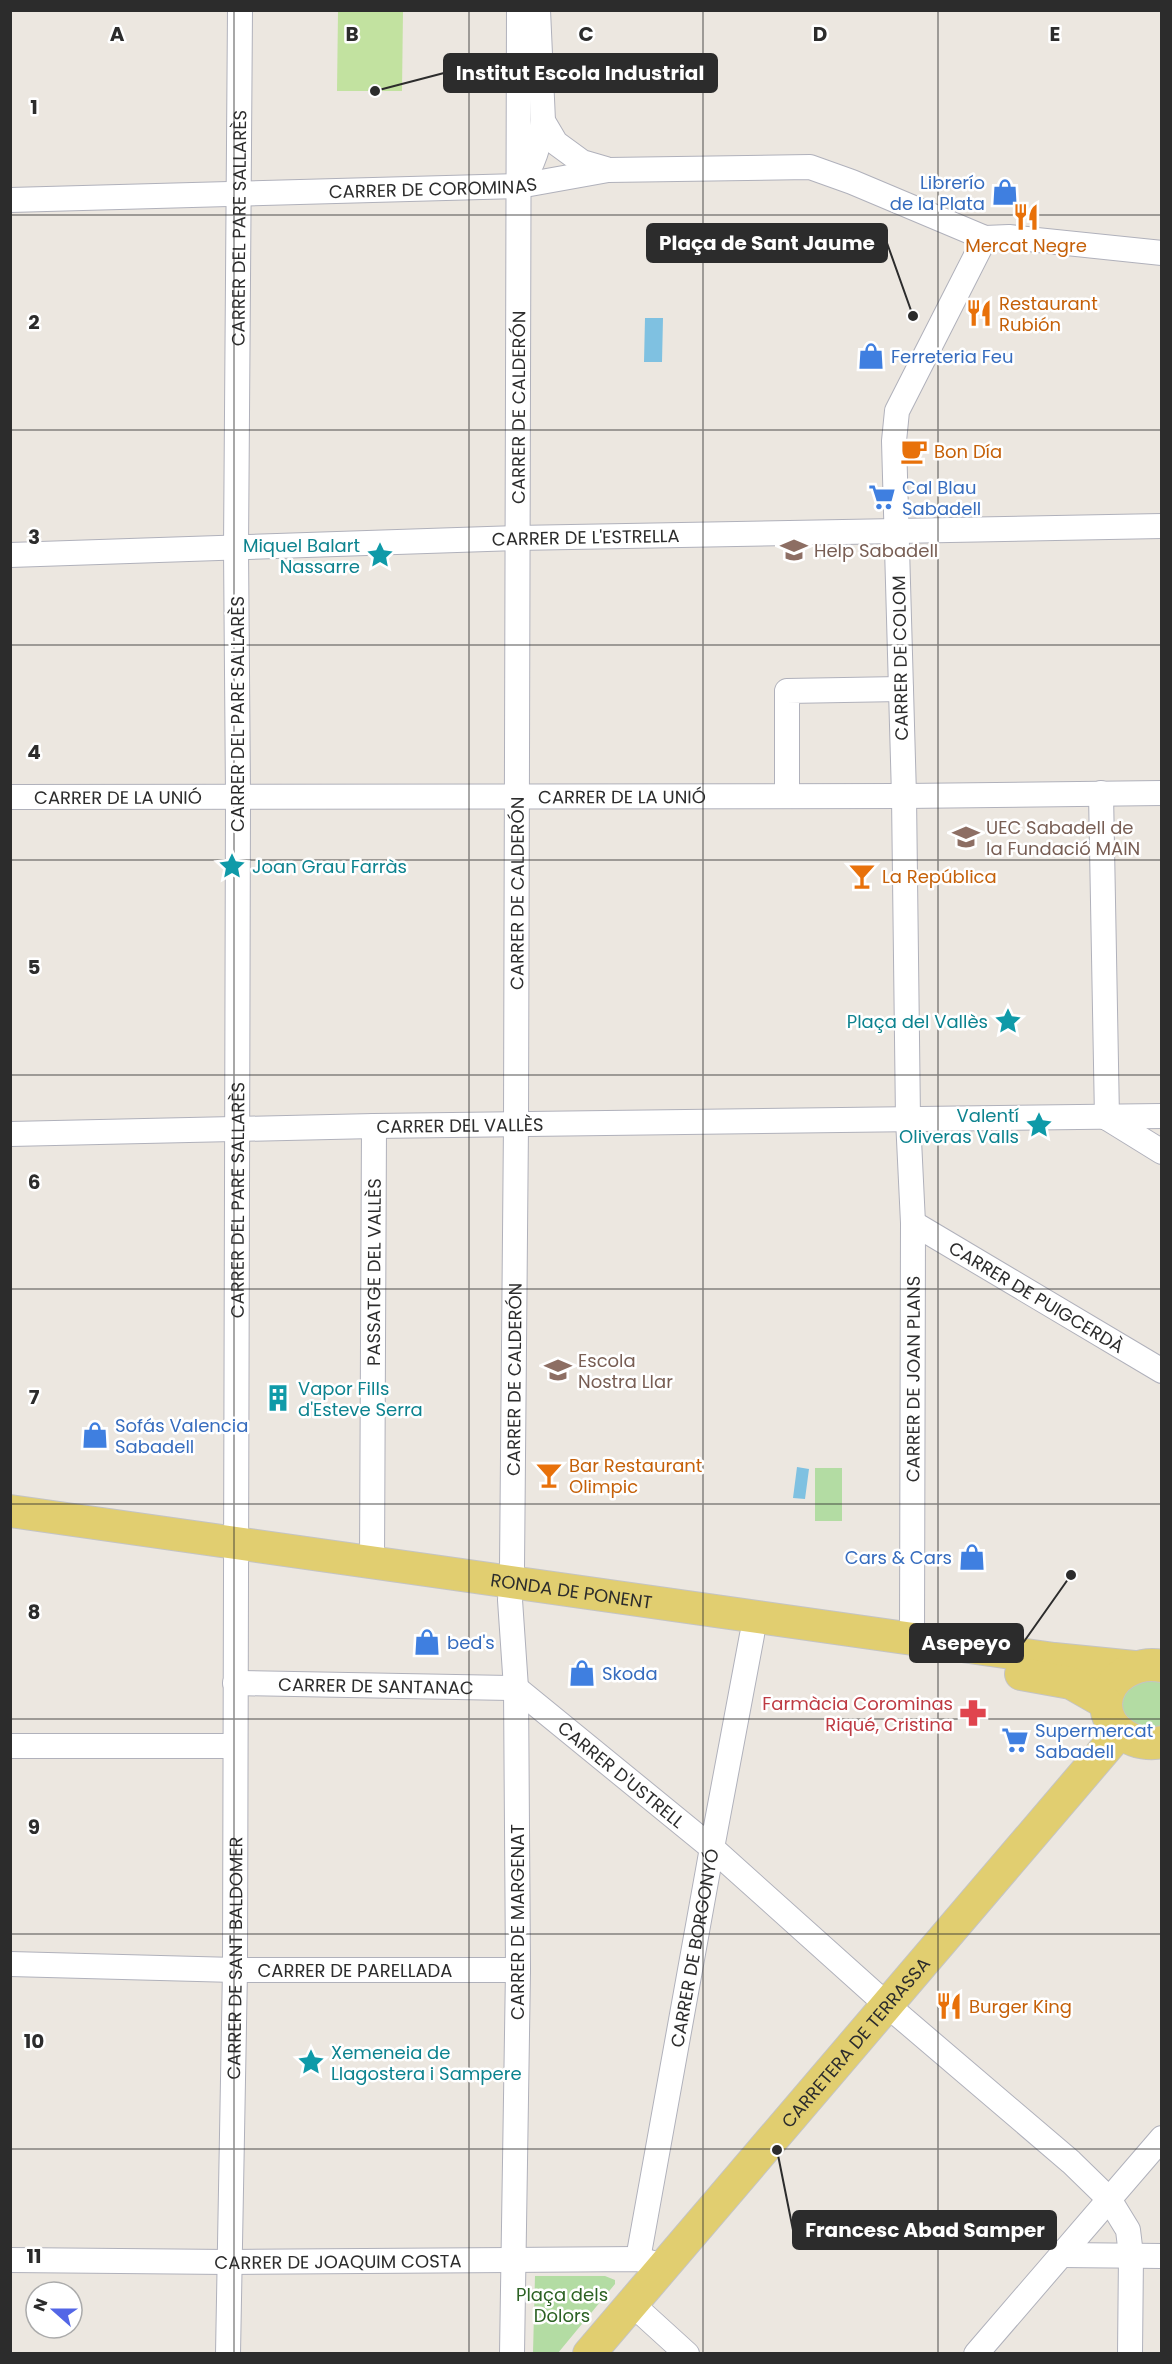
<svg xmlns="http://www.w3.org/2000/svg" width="1172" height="2364" font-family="Poppins,sans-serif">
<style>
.green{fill:#b3dca3}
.pitch{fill:#c2e2a0}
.water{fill:#7fc1e1}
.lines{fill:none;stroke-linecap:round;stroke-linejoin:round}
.minor-casing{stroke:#b0b1bb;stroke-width:26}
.major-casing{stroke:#c4c4c4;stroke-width:34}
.minor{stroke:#fff;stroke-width:24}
.major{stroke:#e1ce70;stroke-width:32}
.grid{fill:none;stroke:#2c2c2c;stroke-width:1.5;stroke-opacity:0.55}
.labels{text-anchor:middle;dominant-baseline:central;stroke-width:5;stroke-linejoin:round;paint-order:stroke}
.shop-label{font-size:18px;fill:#366cbe;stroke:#fff;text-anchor:start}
.street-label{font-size:18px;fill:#2c2c2c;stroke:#fff}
.food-label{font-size:18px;fill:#c56008;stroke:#fff;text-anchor:start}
.culture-label{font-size:18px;fill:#0d838f;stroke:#fff;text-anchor:end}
.education-label{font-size:18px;fill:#785e54;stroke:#fff;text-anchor:start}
.health-label{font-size:18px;fill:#be3a42;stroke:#fff;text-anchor:end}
.park-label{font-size:18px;fill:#2c6223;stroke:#fff}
.grid-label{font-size:20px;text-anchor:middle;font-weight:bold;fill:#2c2c2c;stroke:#fff;stroke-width:5;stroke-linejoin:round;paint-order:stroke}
.leader{fill:none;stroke:#2c2c2c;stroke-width:2}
.callout-dot{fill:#2c2c2c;stroke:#fff;stroke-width:2}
.callout{fill:#2c2c2c;stroke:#2c2c2c;stroke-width:2}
.callout-label{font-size:20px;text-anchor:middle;font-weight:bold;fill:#fff}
</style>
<rect width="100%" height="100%" fill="#ece7e0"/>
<path class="green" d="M815 1468H842V1521H815Z
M1161 1666V1747L1135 1745 1113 1688Z
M535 2276H605L615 2280V2284L558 2353H533Z"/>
<path class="pitch" d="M338 11H403L402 91H337Z"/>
<path class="water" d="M645 318H663L662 362H644Z
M797 1467 809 1469 805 1499 793 1498Z"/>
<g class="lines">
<defs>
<g id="minor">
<path d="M538 10 543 121 556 143 582 162 606 169"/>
<path d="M520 184C534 164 539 145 543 121"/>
<path id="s1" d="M10 200 519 186 608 170 810 167 852 182 985 238 1009 237 1162 253"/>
<path id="s2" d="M10 555 516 538 1162 526"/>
<path d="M1101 793 1107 1118"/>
<path d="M787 796V691L901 689"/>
<path id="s3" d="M10 797 904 796 1162 793"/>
<path d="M1107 1118 1162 1152"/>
<path id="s4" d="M10 1134 374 1126 1162 1116"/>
<path id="s5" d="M913 1223 1162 1371"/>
<path id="s6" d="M372 1562 374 1126"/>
<path id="s7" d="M912 1639 913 1223 908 1119 904 796 894 441 897 411 985 238"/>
<path id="s8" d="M235 1683 516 1688"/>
<path id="s9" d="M516 1688 712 1848 887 2005 1071 2162 1109 2199 1128 2230 1131 2255 1130 2354"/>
<path d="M10 1746H235"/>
<path id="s10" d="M10 1964 235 1970H518"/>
<path d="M1062 2255 1162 2256"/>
<path id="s11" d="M638 2259 712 1848 752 1635"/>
<path id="s12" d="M10 2260 229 2262 638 2259 665 2266"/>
<path d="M632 2304 687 2354"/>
<path id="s13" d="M228 2354 235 1970 238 796 236 548 240 10"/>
<path id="s14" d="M512 2354 518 1970 516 1688 510 1600 512 1568 516 1124 519 10"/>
<path d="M976 2354 1162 2138"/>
</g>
<g id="major">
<path id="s15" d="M10 1511 1054 1659 1134 1667"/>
<path d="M1162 1666C1137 1661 1107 1676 1106 1704 1106 1732 1138 1748 1162 1742"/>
<path d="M1021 1674 1071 1683 1106 1703"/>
<path id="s16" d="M589 2354 1120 1732"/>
</g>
</defs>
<use href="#minor" class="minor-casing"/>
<use href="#major" class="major-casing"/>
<use href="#minor" class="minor"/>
<use href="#major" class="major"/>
</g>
<path class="grid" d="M234 10V2354M469 10V2354M703 10V2354M938 10V2354M10 215H1162M10 430H1162M10 645H1162M10 860H1162M10 1075H1162M10 1289H1162M10 1504H1162M10 1719H1162M10 1934H1162M10 2149H1162"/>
<defs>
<symbol id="shop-bare" viewBox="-9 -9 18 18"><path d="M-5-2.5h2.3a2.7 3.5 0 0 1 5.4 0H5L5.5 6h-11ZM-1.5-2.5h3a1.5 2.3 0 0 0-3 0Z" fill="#3f7fe0" stroke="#fff" stroke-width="2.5" paint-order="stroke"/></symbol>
<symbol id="restaurant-bare" viewBox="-9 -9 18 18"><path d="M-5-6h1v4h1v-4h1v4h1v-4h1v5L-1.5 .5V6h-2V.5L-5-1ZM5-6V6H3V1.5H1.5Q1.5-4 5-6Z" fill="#e8710a" stroke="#fff" stroke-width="2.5" paint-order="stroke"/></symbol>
<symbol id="cafe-bare" viewBox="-9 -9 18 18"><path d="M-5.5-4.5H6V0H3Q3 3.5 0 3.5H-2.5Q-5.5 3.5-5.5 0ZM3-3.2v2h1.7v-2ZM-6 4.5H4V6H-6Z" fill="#e8710a" stroke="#fff" stroke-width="2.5" paint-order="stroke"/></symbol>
<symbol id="supermarket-bare" viewBox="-9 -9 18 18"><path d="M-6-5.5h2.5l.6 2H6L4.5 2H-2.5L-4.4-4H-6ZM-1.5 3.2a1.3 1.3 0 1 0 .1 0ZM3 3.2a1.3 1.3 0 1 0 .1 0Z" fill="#3f7fe0" stroke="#fff" stroke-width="2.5" paint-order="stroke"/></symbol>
<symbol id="school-bare" viewBox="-9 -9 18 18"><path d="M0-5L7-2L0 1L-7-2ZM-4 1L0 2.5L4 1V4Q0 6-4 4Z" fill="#8d6e63" stroke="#fff" stroke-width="2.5" paint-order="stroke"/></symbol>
<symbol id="sight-bare" viewBox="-9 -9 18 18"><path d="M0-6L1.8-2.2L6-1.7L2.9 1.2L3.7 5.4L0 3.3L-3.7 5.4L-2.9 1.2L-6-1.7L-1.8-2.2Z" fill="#0f9aa8" stroke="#fff" stroke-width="2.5" paint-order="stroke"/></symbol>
<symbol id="bar-bare" viewBox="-9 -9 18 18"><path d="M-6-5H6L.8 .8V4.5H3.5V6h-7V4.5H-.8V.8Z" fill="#e8710a" stroke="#fff" stroke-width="2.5" paint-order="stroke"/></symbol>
<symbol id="building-bare" viewBox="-9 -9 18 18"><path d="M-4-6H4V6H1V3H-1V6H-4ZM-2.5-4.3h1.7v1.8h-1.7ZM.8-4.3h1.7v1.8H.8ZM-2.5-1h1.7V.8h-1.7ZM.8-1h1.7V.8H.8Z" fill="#0f9aa8" stroke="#fff" stroke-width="2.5" paint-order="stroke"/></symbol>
<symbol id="pharmacy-bare" viewBox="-9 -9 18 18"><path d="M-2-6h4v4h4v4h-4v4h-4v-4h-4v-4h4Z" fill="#e0444e" stroke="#fff" stroke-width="2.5" paint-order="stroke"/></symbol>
</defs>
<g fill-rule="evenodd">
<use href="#shop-bare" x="986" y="173" width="38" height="38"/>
<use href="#restaurant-bare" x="1007" y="198" width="38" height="38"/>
<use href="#restaurant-bare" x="960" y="294" width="38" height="38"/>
<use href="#shop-bare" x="852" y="337" width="38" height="38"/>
<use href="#cafe-bare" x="895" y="432" width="38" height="38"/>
<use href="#supermarket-bare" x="863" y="478" width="38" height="38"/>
<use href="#school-bare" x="775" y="531" width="38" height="38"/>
<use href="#sight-bare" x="361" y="536" width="38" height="38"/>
<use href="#school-bare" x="947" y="818" width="38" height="38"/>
<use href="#sight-bare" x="213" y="847" width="38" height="38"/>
<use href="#bar-bare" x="843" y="857" width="38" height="38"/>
<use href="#sight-bare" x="989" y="1002" width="38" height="38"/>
<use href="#sight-bare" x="1020" y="1106" width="38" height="38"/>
<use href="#school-bare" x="539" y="1351" width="38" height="38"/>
<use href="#building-bare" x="259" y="1379" width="38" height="38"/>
<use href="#shop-bare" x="76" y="1416" width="38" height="38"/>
<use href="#bar-bare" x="530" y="1456" width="38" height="38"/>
<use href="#shop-bare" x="953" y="1538" width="38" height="38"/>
<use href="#shop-bare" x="408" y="1623" width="38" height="38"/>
<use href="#shop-bare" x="563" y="1654" width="38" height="38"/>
<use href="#pharmacy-bare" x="954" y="1694" width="38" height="38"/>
<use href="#supermarket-bare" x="996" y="1721" width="38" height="38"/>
<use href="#restaurant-bare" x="930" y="1987" width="38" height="38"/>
<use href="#sight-bare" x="292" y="2043" width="38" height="38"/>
</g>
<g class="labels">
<g class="shop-label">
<text x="985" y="182" text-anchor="end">Librerío<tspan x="985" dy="21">de la Plata</tspan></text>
<text x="891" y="356">Ferreteria Feu</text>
<text x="902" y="487">Cal Blau<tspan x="902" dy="21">Sabadell</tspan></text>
<text x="115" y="1425">Sofás Valencia<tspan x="115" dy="21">Sabadell</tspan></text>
<text x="952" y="1557" text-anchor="end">Cars &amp; Cars</text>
<text x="447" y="1642">bed's</text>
<text x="602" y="1673">Skoda</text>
<text x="1035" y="1730">Supermercat<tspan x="1035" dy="21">Sabadell</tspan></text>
</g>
<g class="street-label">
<text stroke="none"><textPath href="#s1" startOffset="423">CARRER DE COROMINAS</textPath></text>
<text stroke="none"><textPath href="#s13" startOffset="2126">CARRER DEL PARE SALLARÈS</textPath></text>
<text stroke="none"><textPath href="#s14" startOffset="1947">CARRER DE CALDERÓN</textPath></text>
<text stroke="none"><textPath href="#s2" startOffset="576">CARRER DE L'ESTRELLA</textPath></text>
<text transform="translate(900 658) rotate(-91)">CARRER DE COLOM</text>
<text transform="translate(237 714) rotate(-90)">CARRER DEL PARE SALLARÈS</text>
<text stroke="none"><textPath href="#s3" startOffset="612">CARRER DE LA UNIÓ</textPath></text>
<text stroke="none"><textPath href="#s3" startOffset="108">CARRER DE LA UNIÓ</textPath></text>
<text stroke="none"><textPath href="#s14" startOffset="1461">CARRER DE CALDERÓN</textPath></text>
<text stroke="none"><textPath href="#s4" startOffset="450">CARRER DEL VALLÈS</textPath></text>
<text stroke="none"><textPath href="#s13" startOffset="1154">CARRER DEL PARE SALLARÈS</textPath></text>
<text stroke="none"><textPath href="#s6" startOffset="290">PASSATGE DEL VALLÈS</textPath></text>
<text stroke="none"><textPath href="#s5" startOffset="144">CARRER DE PUIGCERDÀ</textPath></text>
<text stroke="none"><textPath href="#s14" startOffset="975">CARRER DE CALDERÓN</textPath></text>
<text stroke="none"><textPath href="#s7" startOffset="260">CARRER DE JOAN PLANS</textPath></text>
<text stroke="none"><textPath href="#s15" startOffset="567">RONDA DE PONENT</textPath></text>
<text stroke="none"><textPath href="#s8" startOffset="141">CARRER DE SANTANAC</textPath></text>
<text stroke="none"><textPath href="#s9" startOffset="136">CARRER D'USTRELL</textPath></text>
<text transform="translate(517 1922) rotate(-90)">CARRER DE MARGENAT</text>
<text stroke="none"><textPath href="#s11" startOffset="316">CARRER DE BORGONYÓ</textPath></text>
<text stroke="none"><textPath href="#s13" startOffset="396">CARRER DE SANT BALDOMER</textPath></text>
<text stroke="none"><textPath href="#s10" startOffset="345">CARRER DE PARELLADA</textPath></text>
<text stroke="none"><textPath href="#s16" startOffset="410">CARRETERA DE TERRASSA</textPath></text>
<text stroke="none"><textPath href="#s12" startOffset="328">CARRER DE JOAQUIM COSTA</textPath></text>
</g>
<g class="food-label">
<text x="1026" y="245" text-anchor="middle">Mercat Negre</text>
<text x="999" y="303">Restaurant<tspan x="999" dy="21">Rubión</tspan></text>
<text x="934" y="451">Bon Día</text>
<text x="882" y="876">La República</text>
<text x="569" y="1465">Bar Restaurant<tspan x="569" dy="21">Olimpic</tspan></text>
<text x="969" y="2006">Burger King</text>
</g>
<g class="culture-label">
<text x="360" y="545">Miquel Balart<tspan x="360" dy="21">Nassarre</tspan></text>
<text x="252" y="866" text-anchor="start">Joan Grau Farràs</text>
<text x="988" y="1021">Plaça del Vallès</text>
<text x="1019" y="1115">Valentí<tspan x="1019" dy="21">Oliveras Valls</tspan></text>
<text x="298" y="1388" text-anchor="start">Vapor Fills<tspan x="298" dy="21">d'Esteve Serra</tspan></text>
<text x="331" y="2052" text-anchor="start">Xemeneia de<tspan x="331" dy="21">Llagostera i Sampere</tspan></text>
</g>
<g class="education-label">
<text x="814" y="550">Help Sabadell</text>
<text x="986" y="827">UEC Sabadell de<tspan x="986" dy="21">la Fundació MAIN</tspan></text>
<text x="578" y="1360">Escola<tspan x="578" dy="21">Nostra Llar</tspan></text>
</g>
<g class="health-label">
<text x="953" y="1703">Farmàcia Corominas<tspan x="953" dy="21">Riqué, Cristina</tspan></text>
</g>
<g class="park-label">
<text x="562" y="2294">Plaça dels<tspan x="562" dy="21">Dolors</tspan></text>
</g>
</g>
<g class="grid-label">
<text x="117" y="41">A</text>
<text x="352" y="41">B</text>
<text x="586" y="41">C</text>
<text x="820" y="41">D</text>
<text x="1055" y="41">E</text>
<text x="34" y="114">1</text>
<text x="34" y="329">2</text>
<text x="34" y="544">3</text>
<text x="34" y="759">4</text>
<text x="34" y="974">5</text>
<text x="34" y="1189">6</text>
<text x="34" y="1404">7</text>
<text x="34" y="1619">8</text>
<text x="34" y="1834">9</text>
<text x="34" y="2048">10</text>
<text x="34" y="2263">11</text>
</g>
<path class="leader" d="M375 91L444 73M913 316L887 243M1071 1575L1023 1643M777 2150L793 2230"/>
<g class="callout-dot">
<circle cx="375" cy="91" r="6"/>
<circle cx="913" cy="316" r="6"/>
<circle cx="1071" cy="1575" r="6"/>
<circle cx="777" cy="2150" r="6"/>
</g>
<g class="callout">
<rect x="444" y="54" width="273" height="38" rx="6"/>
<rect x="647" y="224" width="240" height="38" rx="6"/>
<rect x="910" y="1624" width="113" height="38" rx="6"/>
<rect x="793" y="2211" width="263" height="38" rx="6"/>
</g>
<g class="callout-label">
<text x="580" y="80">Institut Escola Industrial</text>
<text x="767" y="250">Plaça de Sant Jaume</text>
<text x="966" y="1650">Asepeyo</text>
<text x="925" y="2237">Francesc Abad Samper</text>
</g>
<rect width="1172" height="2364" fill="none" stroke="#2c2c2c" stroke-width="24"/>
<g transform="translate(54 2310) rotate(291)"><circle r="28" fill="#ffffff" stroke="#ababab" stroke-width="1.5"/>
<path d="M0-4.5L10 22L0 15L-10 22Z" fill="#5366e6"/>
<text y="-9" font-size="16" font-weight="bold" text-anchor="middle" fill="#2c2c2c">N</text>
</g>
</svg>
